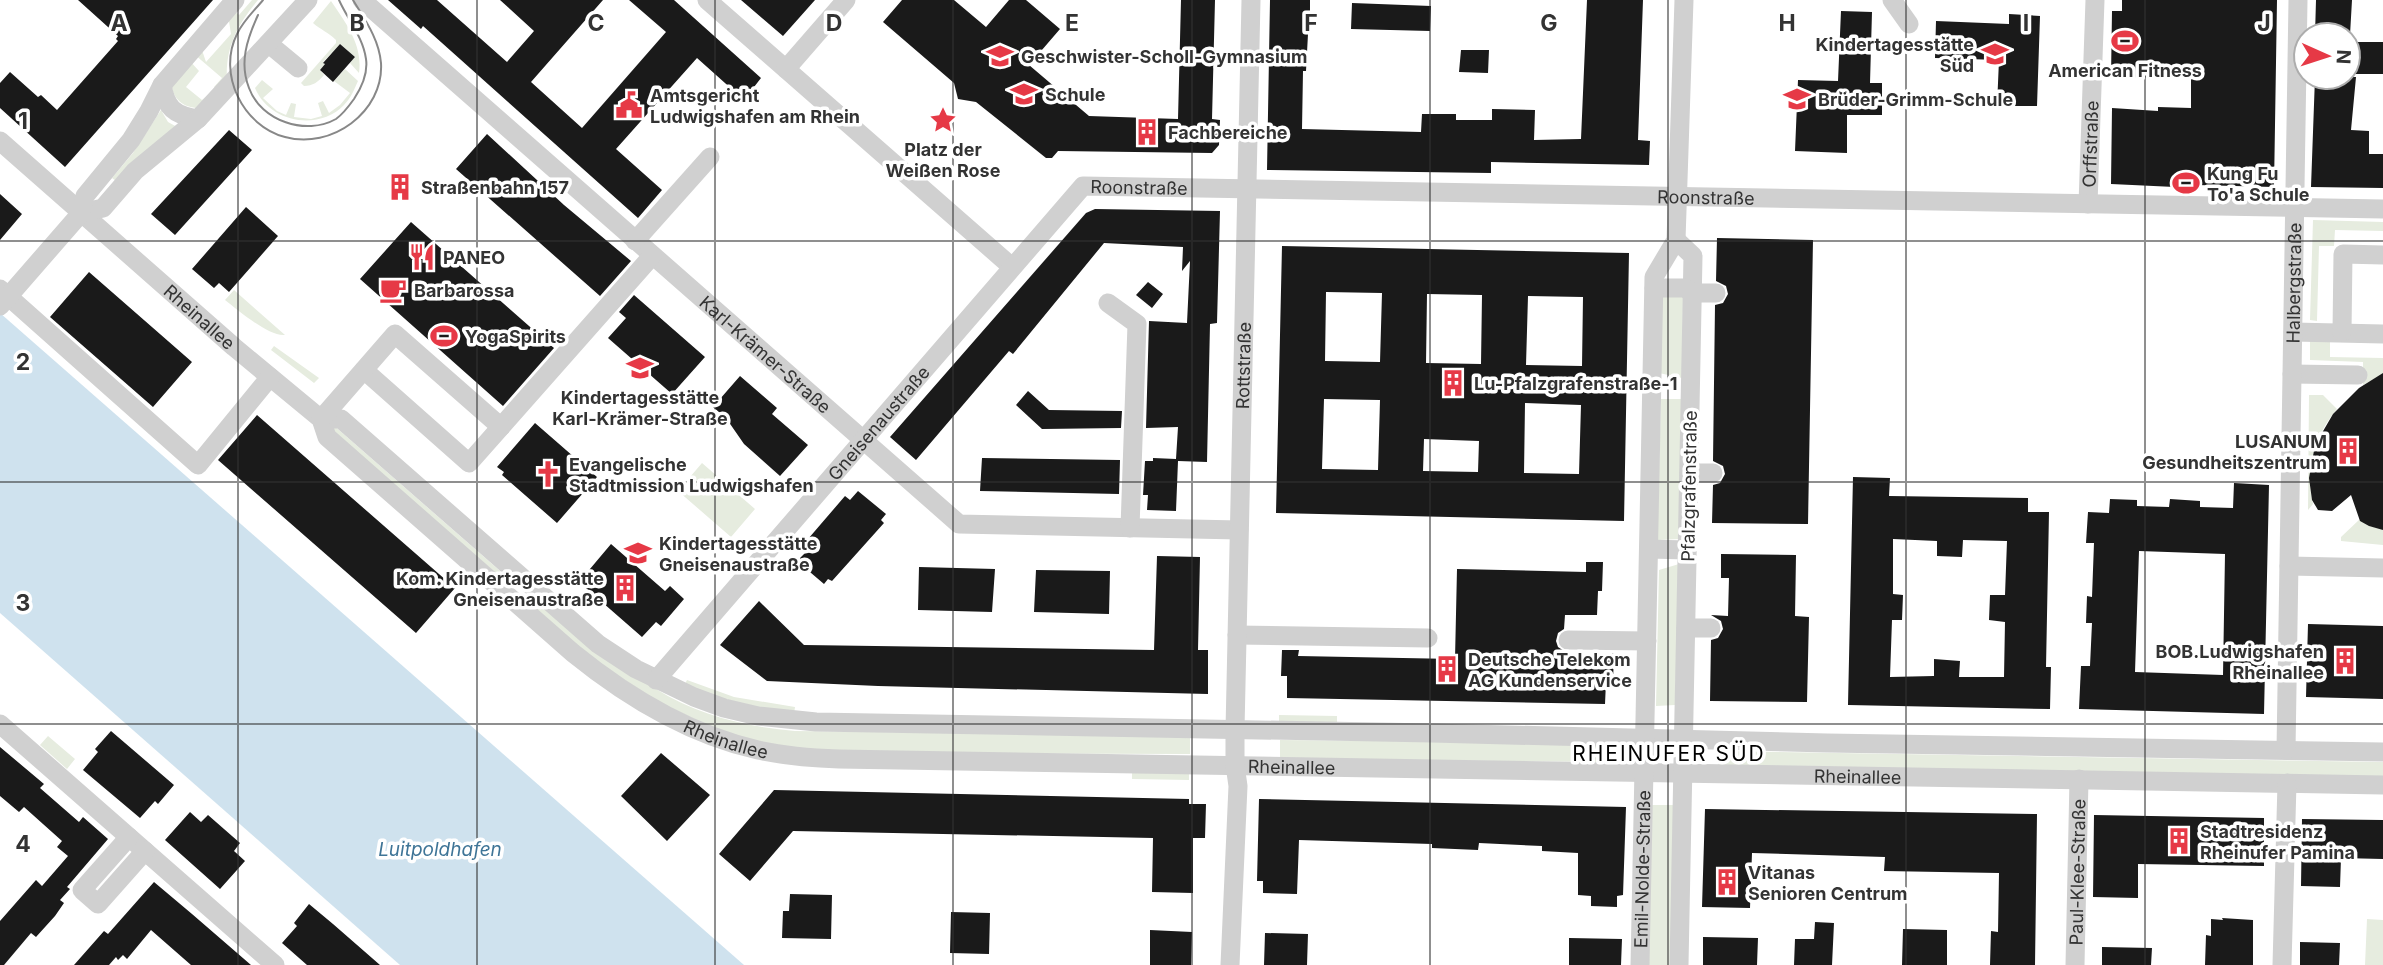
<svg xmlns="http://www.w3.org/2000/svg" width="2383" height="965" font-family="Inter,sans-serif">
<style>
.green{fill:#e6ecdf}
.water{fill:#cfe2ee}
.building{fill:#1a1a1a;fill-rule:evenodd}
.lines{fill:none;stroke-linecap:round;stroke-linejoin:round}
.minor{stroke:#d0d0d0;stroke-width:19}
.tram{stroke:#888;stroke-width:2}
.grid{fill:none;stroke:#333;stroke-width:2;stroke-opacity:0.55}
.labels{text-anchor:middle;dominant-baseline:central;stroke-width:7;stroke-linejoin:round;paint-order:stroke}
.poi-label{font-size:18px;font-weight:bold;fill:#333;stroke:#fff;text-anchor:start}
.street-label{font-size:18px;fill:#333;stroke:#fff}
.water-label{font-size:19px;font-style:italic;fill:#3f7597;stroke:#fff}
.quarter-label{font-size:21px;letter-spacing:2px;fill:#000;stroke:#fff}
.grid-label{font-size:23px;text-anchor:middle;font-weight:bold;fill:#333;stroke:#fff;stroke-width:7;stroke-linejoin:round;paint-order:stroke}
</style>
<rect width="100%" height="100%" fill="#fff"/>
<path class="green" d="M252 0H258C237 25 225 48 227 81L218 91 214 87 222 78 194 54 201 47 206 62 231 34 228 15 233 10 239 15Z
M331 1C346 23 363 45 359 73L350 63 355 57 340 44 323 62 325 64 320 70 324 75C318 82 313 86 304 86L301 83 336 43V40C328 32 321 30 313 23Z
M189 60 199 71 186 87 202 100 208 95 199 108C183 108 173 99 171 83Z
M345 69 358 81C354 90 351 98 344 105 318 132 269 122 255 88L262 80 273 89 263 98 277 111 286 115 291 103 296 104 294 117 311 119 322 116 318 103 323 101 329 113 340 105 350 93 334 81Z
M161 110 168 122 177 127 116 181 112 178 133 153Z
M2313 220 2383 222V231L2335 230 2334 246H2319L2317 321 2310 320Z
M234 290 285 335C269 337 238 310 225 300Z
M1662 296 1683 297 1682 378 1659 373Z
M2310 341 2330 342V357L2383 358V374L2363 385V362L2310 360Z
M274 346 319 378 314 383 271 350Z
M2309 395H2323L2337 409C2314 436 2305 469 2313 504L2308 510Z
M1661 399H1684L1680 539 1657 540Z
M331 423 507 577 504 580 330 431Z
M702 463 755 509 731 537 678 491Z
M2360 519 2369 526 2383 529V545L2341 541V537Z
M1679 564 1675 705 1656 706 1659 570Z
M534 599C574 629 614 662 656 689 697 715 747 727 795 731L1190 736V754L842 753 782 748 719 731 657 701 597 662 527 606Z
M687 680 734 697 795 707 794 714 760 710 684 686Z
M1279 715 1337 716V723L1279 721Z
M48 736 75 759 67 769 40 745Z
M1280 740 1609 743 1608 762 1280 759Z
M1719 751 2383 762V778L1718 769Z
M1132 773H1189V780L1132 779Z
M1651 805H1674L1671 965H1648Z
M2367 919 2383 920V965H2365Z"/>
<path class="water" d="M0 313 744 965H400L0 613Z"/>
<path class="building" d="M78 0H213L65 167 0 108V83L10 72 38 97 41 95 57 110 118 41 116 39 118 36Z
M388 0H437L507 62 534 31 500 0H603L531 82 582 128 666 32 629 0H674L761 78 744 100 697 58 616 149 662 190 638 218 423 26 421 29Z
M741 0H815L783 36Z
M902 0H954L986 27 1009 0H1026L1060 29 1029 65 1089 116 1178 119 1181 0H1215L1212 119 1220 120 1219 145 1212 153 1058 151 1052 158H1046L976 102 958 99 954 83 883 22Z
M1270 0H1310V34H1308L1306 71H1303L1302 129 1421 132 1422 114H1456V120H1492V109L1535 110 1534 140 1581 139 1587 0H1643L1638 140 1650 141 1649 165 1491 162V173L1267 170Z
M2122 0H2277L2274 187 2196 185V188L2111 184 2112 108 2158 111V107L2191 108V78L2111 77 2112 11H2122Z
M2316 0H2352L2350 35H2315Z
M1352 3 1431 6 1430 31 1351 29Z
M1841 11 1872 12 1870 83H1882V115H1847V153L1795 151 1798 80 1838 81Z
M2009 14 2040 16 2037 106H1997L1999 60 1935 58 1936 21 2009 24Z
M2348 42H2383V74H2348Z
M340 44 355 57 333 82 320 70 325 64 323 63Z
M1461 50H1489L1488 73 1459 72Z
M2315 77H2356L2351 130 2369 131V154H2383V188L2311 187Z
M229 130 252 150 175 235 151 214Z
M487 134 564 205 631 261 600 296 456 169Z
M0 194 22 214 0 240Z
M246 207 278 236 229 292 219 283 214 288 192 269Z
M1095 209 1220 211 1217 323 1210 324 1207 462 1178 461 1176 511 1147 510 1148 495H1143L1145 461H1153V458L1176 459 1178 427 1146 428 1149 321 1187 323 1190 261 1182 271 1183 247 1104 243 1013 354 1009 351 916 460 890 437 1086 213Z
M411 222 554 348 503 406 360 279Z
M1717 238 1813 240 1808 524 1712 523 1713 485 1720 483 1725 474 1723 466 1713 461 1715 305 1723 303 1728 294 1726 286 1716 281Z
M1282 246 1629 253 1624 521 1276 513ZM1326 292 1382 293 1380 362 1325 361ZM1427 294 1482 295 1481 364 1426 363ZM1528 296 1583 297 1582 366 1526 365ZM1324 399 1380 400 1378 470 1322 469ZM1525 403 1581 405 1579 474 1524 473ZM1424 439 1479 441 1478 472 1423 471Z
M89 272 192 362 153 407 50 317Z
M1148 282 1163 294 1152 308 1136 295Z
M634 295 705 357 672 394 608 338 626 318 619 312Z
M2383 373V530L2369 526 2360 521 2351 495 2332 511 2318 510 2312 500 2309 478 2315 445 2333 414 2359 388Z
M740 376 777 408 772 414 808 445 780 476 744 444 726 418 713 407Z
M1028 391 1049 410 1122 411 1121 428 1042 429 1016 405Z
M257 415 455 588 416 633 218 460Z
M535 423 597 477 557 523 502 475 504 472 497 467Z
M982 458 1120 460 1119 494 980 491Z
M1853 477 1890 478 1889 496 2028 498V512H2049L2046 667H2051L2050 709 1848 705ZM1893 539 1937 541V556L1962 557 1963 540 2007 541 2005 595H1990L1989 620 2005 622 2004 677H1959L1960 661 1934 659V676L1890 677 1892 620H1902L1903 595 1893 594Z
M2234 483 2269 485 2264 714 2079 709 2081 666H2090L2092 623H2086L2087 596 2092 597 2094 543H2086L2088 512 2109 513 2110 499 2137 500V506L2169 507 2170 499 2200 501V507L2233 508ZM2139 551 2225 554 2223 675 2135 672Z
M858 491 886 514 881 520 884 523 832 581 828 579 824 584 797 561 807 551 802 546 845 496 850 500Z
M611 544 665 591 670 586 684 599 661 626 656 622 642 637 579 582Z
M1721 554 1796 555 1795 616 1809 617 1807 702 1710 701 1711 640 1718 638 1723 629 1721 621 1711 615 1728 616 1729 578H1721Z
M1157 556 1200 557 1198 650H1208V694L878 686 767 681 720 645 759 601 804 645 1154 650Z
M1586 562H1603L1602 591H1598L1597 615H1565L1564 629 1558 633 1556 641 1558 647 1564 651V661H1595L1596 653H1614L1613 682H1606L1605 704 1287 698V676H1281L1282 650H1299L1298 656 1455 659 1457 569 1586 572Z
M919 567 995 569 992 612 918 610Z
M1036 570 1110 571 1109 614 1034 612Z
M2308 624 2383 626V699L2306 697Z
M111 731 174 785 158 804 155 801 140 818 83 770 98 752 95 749Z
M0 747 44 784 40 788 79 822 83 817 108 839 67 887 70 889 60 900 64 903 55 916 36 937 31 933 4 965H0V921L36 880 42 886 68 856 57 847 62 841 24 807 19 812 0 796Z
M661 753 710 795 667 841 621 796Z
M774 790 1189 799V804H1206L1205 838H1193V893L1152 892 1153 838 793 831 750 881 719 854Z
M1259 799 1626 807 1623 895 1617 896V907L1591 906V896L1578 895V853L1542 851V846L1479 843 1478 850 1432 848V844L1299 840 1297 894 1263 893V881H1257Z
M1705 809 2037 814 2035 965H1990L1991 931 1998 932 1999 873 1884 871 1885 857 1752 853 1750 908 1702 907Z
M190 812 201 822 208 815 240 843 234 851 245 861 220 889 165 840Z
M2094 815 2264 818V866L2138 864V898L2093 897Z
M2302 819 2383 820V859L2341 858 2340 887 2301 886Z
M154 882 192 914 251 965H191L151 930 127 959 123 955 118 960 116 957 109 965H74L104 931 108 934Z
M790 894 832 895 831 939 782 938 783 911H789Z
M309 904 333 924 380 965H307L282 943 297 926 294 923Z
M951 912 990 913 989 954 950 953Z
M2222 918 2253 920V965H2205L2206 935 2211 936V919L2223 920Z
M1815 922 1834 923 1832 965H1794L1795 939H1814Z
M1903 929 1947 930V965H1902Z
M1150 930 1192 932 1191 965H1150Z
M1265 933 1308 934 1307 965H1264Z
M1703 937 1758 938 1757 965H1703Z
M1569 938 1622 939 1621 965H1569Z
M2300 942 2340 943 2339 965H2300Z
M2102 947 2152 948 2151 965H2102Z"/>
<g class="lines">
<g class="minor">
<path id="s1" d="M362 0 959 524 1239 530"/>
<path d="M707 0 1012 267"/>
<path d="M1892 0 1909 24"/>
<path d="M269 44 298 68"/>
<path d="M786 69 846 0"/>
<path d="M162 85C166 108 174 115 198 119"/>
<path id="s2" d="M0 141 234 347 321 419 327 437 573 653C626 696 691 735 758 750 785 756 811 758 839 759L2383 785"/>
<path id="s3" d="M2088 204 2095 0"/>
<path d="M81 213 103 208 135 171 198 119 308 0"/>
<path d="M1676 240 1693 256 1679 965"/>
<path d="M635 241 710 157"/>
<path d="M1654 288H1685L1692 293H1716"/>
<path d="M0 289 198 465 270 377"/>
<path d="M1108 303 1137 324 1130 528"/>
<path d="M0 306 81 213 85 196 131 140 149 111 162 85 235 0"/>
<path d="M2293 332 2383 334"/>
<path d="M2342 332 2343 254 2383 255"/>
<path d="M364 370 469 463 652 256"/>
<path d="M2292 374 2358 375"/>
<path d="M321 419H341L598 644 636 669 694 697 724 708 758 716 816 722 1432 733 1827 743 2383 752"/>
<path d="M321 419 395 334 501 427"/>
<path d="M1689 473H1713"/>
<path d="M1649 549 1687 550"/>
<path d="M2289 566 2383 568"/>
<path d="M1686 628H1711"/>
<path d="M1237 635 1428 638"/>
<path d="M1568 640 1647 641"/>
<path id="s4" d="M656 680 1083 186 2383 209"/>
<path d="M0 724 275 965"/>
<path id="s5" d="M2286 750 2298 0"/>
<path d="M129 837 82 890 98 904 145 851"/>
<path id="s6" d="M1230 965 1238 786 1235 765V730L1251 0"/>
<path id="s7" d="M1640 965 1654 277 1676 240 1684 0"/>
<path id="s8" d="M2075 965 2079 779"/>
<path d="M2282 965 2287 783"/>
</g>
<path class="tram" d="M263 0C254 11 243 21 237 34 217 74 243 126 285 137 331 150 384 112 381 63 379 39 365 20 353 0
M258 15C247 39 239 63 249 88 261 121 306 136 336 119 343 114 349 106 354 99 362 87 368 73 366 59 363 37 348 20 339 0"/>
</g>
<path class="grid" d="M238 0V965M477 0V965M715 0V965M953 0V965M1192 0V965M1430 0V965M1668 0V965M1906 0V965M2145 0V965M0 241H2383M0 482H2383M0 724H2383"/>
<defs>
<symbol id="stadium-bare" viewBox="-9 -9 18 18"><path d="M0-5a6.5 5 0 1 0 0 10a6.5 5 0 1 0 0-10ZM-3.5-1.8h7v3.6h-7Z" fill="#e63946" stroke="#fff" stroke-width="2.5" paint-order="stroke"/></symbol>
<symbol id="school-bare" viewBox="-9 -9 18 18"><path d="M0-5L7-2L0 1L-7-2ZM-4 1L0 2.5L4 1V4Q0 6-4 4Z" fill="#e63946" stroke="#fff" stroke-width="2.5" paint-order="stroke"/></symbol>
<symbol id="civic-bare" viewBox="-9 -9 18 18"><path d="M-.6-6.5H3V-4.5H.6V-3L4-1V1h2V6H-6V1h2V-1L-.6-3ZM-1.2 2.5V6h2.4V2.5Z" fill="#e63946" stroke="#fff" stroke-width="2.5" paint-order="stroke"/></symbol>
<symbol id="sight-bare" viewBox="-9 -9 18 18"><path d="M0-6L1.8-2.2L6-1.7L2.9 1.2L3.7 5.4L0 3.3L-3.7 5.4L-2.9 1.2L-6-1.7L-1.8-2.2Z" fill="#e63946" stroke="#fff" stroke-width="2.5" paint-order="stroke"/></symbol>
<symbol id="building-bare" viewBox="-9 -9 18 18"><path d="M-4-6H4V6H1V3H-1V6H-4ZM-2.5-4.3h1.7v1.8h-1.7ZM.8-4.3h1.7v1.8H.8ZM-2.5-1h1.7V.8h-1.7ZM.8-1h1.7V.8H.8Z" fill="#e63946" stroke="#fff" stroke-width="2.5" paint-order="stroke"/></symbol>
<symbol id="restaurant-bare" viewBox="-9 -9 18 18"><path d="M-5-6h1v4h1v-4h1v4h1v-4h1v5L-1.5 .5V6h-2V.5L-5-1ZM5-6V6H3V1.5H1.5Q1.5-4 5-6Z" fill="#e63946" stroke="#fff" stroke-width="2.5" paint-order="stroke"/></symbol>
<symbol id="cafe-bare" viewBox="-9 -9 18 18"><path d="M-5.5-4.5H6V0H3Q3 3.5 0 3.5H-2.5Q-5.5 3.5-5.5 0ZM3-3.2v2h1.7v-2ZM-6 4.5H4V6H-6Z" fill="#e63946" stroke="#fff" stroke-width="2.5" paint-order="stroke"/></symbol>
<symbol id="church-bare" viewBox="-9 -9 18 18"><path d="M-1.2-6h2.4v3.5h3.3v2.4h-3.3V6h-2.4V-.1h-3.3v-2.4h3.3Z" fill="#e63946" stroke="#fff" stroke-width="2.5" paint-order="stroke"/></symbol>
</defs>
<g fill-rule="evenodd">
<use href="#stadium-bare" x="2106" y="22" width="38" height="38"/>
<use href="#school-bare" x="1976" y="35" width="38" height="38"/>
<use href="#school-bare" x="981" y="37" width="38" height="38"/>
<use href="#school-bare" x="1005" y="75" width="38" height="38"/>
<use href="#school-bare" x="1778" y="80" width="38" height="38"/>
<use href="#civic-bare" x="610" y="86" width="38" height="38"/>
<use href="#sight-bare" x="924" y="101" width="38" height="38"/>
<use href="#building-bare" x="1128" y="113" width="38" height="38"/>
<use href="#stadium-bare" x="2167" y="164" width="38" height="38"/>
<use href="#building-bare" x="381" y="168" width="38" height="38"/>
<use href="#restaurant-bare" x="403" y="238" width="38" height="38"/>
<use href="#cafe-bare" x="374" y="271" width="38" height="38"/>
<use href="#stadium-bare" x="425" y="317" width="38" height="38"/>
<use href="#school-bare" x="621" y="349" width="38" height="38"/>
<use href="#building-bare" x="1434" y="364" width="38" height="38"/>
<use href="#building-bare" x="2329" y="432" width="38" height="38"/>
<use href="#church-bare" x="529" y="455" width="38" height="38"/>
<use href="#school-bare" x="619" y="534" width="38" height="38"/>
<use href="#building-bare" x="606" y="569" width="38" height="38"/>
<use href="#building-bare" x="2326" y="642" width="38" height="38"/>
<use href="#building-bare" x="1428" y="650" width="38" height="38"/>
<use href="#building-bare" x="2160" y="822" width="38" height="38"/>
<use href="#building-bare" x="1708" y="863" width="38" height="38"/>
</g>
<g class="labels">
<g class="poi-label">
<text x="1974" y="44" text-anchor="end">Kindertagesstätte<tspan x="1974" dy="21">Süd</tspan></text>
<text x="1021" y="56">Geschwister-Scholl-Gymnasium</text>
<text x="2125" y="70" text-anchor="middle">American Fitness</text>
<text x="1045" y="94">Schule</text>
<text x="650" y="95">Amtsgericht<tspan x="650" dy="21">Ludwigshafen am Rhein</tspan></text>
<text x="1818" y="99">Brüder-Grimm-Schule</text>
<text x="1168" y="132">Fachbereiche</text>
<text x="943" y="149" text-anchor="middle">Platz der<tspan x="943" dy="21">Weißen Rose</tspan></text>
<text x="2207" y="173">Kung Fu<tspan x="2207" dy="21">To'a Schule</tspan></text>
<text x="421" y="187">Straßenbahn 157</text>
<text x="443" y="257">PANEO</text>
<text x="414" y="290">Barbarossa</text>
<text x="465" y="336">YogaSpirits</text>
<text x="1474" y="383">Lu-Pfalzgrafenstraße-1</text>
<text x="640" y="397" text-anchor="middle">Kindertagesstätte<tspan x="640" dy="21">Karl-Krämer-Straße</tspan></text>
<text x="2327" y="441" text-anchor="end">LUSANUM<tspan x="2327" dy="21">Gesundheitszentrum</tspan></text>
<text x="569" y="464">Evangelische<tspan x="569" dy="21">Stadtmission Ludwigshafen</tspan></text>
<text x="659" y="543">Kindertagesstätte<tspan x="659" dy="21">Gneisenaustraße</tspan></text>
<text x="604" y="578" text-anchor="end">Kom. Kindertagesstätte<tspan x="604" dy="21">Gneisenaustraße</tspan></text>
<text x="2324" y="651" text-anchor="end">BOB.Ludwigshafen<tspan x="2324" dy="21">Rheinallee</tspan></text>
<text x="1468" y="659">Deutsche Telekom<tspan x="1468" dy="21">AG Kundenservice</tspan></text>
<text x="2200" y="831">Stadtresidenz<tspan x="2200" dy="21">Rheinufer Pamina</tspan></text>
<text x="1748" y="872">Vitanas<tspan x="1748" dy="21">Senioren Centrum</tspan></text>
</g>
<g class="street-label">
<text stroke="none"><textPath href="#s3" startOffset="60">Orffstraße</textPath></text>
<text stroke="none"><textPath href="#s4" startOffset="709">Roonstraße</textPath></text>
<text stroke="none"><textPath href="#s4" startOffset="1276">Roonstraße</textPath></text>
<text stroke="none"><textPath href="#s5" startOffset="467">Halbergstraße</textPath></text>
<text stroke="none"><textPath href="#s2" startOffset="266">Rheinallee</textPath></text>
<text stroke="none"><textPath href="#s1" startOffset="537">Karl-Krämer-Straße</textPath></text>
<text stroke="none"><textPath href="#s6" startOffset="600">Rottstraße</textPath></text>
<text stroke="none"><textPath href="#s4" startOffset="340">Gneisenaustraße</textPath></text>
<text transform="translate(1689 486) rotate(-89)">Pfalzgrafenstraße</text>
<text stroke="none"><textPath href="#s2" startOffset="948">Rheinallee</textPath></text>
<text stroke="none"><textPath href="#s2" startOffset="1516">Rheinallee</textPath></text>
<text stroke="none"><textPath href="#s2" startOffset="2082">Rheinallee</textPath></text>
<text stroke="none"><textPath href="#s7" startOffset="96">Emil-Nolde-Straße</textPath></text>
<text stroke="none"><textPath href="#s8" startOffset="93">Paul-Klee-Straße</textPath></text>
</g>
<g class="water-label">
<text x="440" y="849">Luitpoldhafen</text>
</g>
<g class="quarter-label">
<text x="1669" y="753">RHEINUFER SÜD</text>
</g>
</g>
<g class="grid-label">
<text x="119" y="31">A</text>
<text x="357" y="31">B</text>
<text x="596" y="31">C</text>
<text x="834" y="31">D</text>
<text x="1072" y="31">E</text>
<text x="1311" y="31">F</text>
<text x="1549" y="31">G</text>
<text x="1787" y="31">H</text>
<text x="2026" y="31">I</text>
<text x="2264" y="31">J</text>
<text x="23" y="129">1</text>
<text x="23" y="370">2</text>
<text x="23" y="611">3</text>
<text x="23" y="852">4</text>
</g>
<g transform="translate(2327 56) rotate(93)"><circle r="33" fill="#ffffff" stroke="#adadad" stroke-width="2"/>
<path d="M0-5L12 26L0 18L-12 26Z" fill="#e63946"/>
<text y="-10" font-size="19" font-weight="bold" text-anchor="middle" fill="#333333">N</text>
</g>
</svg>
